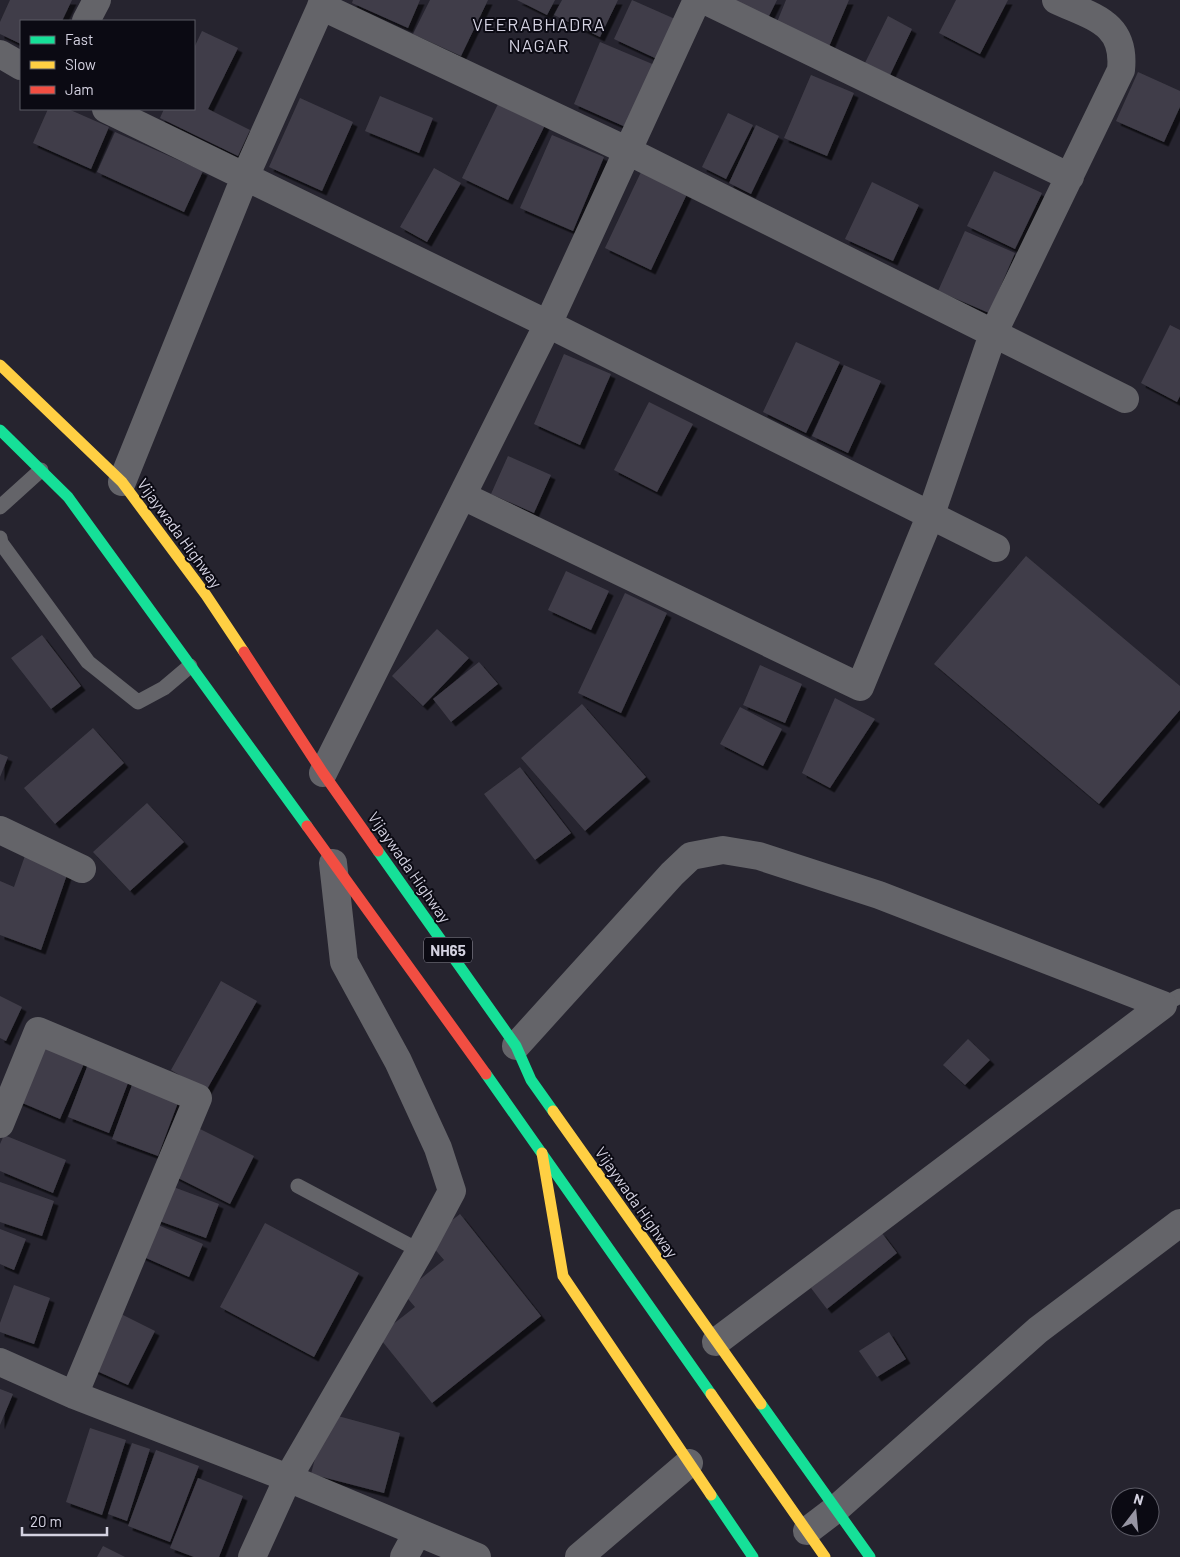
<svg xmlns="http://www.w3.org/2000/svg" width="1180" height="1557" font-family="Barlow,sans-serif">
<style>
.building{fill:#403e49;filter:url(#shadow)}
.lines{fill:none;stroke-linecap:round;stroke-linejoin:round}
.lane{stroke:#646469;stroke-width:15}
.street{stroke:#646469;stroke-width:28}
.fast{stroke:#16e098;stroke-width:11}
.slow{stroke:#ffcf43;stroke-width:11}
.jam{stroke:#f24e42;stroke-width:11}
.labels{text-anchor:middle;dominant-baseline:central;stroke-width:4;stroke-linejoin:round;paint-order:stroke}
.shield{fill:#0b0a13;stroke:#9896a3;stroke-width:1}
.shield-label{font-size:15px;font-weight:bold;fill:#d4d2e1}
.street-label{font-size:16px;fill:#d4d2e1;stroke:#0b0a13}
.neighbourhood-label{font-size:18px;letter-spacing:1px;fill:#d4d2e1;stroke:#0b0a13}
</style>
<defs>
<filter id="shadow"><feDropShadow dx="4.5" dy="4.5" stdDeviation="0" flood-color="#0009"/></filter>
</defs>
<rect width="100%" height="100%" fill="#26242f"/>
<path class="building" d="M10 0H72L62 21H21V44L0 34V22Z
M353 0H420L408 28 352 3Z
M430 0H488L461 56 413 34Z
M517 0H555L547 15Z
M562 0H618L600 37 554 15Z
M632 0 675 19 657 59 614 39Z
M727 0H777L767 20Z
M786 0H849L828 49 775 27Z
M956 0H1008L980 54 939 33Z
M888 16 912 29 890 75 865 63Z
M202 31 238 48 208 109 250 130 238 156 160 118 164 109H194V48Z
M600 42 657 66 630 129 574 104Z
M1138 72 1180 91V107L1164 142 1116 121Z
M811 75 854 93 827 156 784 138Z
M380 96 433 118 419 153 365 131Z
M300 98 353 122 322 191 269 167Z
M499 102 545 125 508 200 462 178Z
M48 109H68L109 127 91 169 33 143Z
M728 113 753 125 726 179 702 167Z
M756 125 779 136 751 194 729 183Z
M115 132 203 171 184 212 97 172Z
M552 135 604 157 573 231 520 208Z
M434 168 461 183 427 242 400 227Z
M994 171 1042 193 1015 249 967 226Z
M641 172 687 194 651 270 605 248Z
M872 182 919 205 893 261 845 239Z
M965 231 1015 253 989 313 938 291Z
M1170 325 1180 330V396L1177 402 1141 383Z
M796 342 840 362 806 433 763 412Z
M564 354 611 374 580 445 534 424Z
M844 365 881 381 848 453 812 436Z
M649 402 693 424 657 492 614 470Z
M508 456 551 475 534 513 491 494Z
M1026 556 1180 686V710L1099 804 934 664Z
M566 571 609 591 591 630 548 610Z
M625 593 667 613 621 713 578 693Z
M437 629 469 658 423 706 392 676Z
M42 635 81 686 51 709 11 658Z
M479 662 498 684 451 722 433 699Z
M760 665 802 684 785 723 743 705Z
M835 698 875 719 830 788 802 773Z
M582 704 646 777 585 831 521 758Z
M740 707 782 729 763 766 720 744Z
M93 728 124 763 55 824 24 788Z
M0 754 8 757 0 777Z
M520 767 571 833 535 860 484 794Z
M147 803 184 842 130 891 93 852Z
M27 850 70 866 41 950 0 935V881L14 887Z
M221 981 257 1001 206 1091 171 1070Z
M0 996 22 1007 6 1041 0 1038Z
M39 1039 86 1059 60 1119 13 1099Z
M968 1039 990 1060 965 1085 943 1065Z
M90 1059 131 1075 109 1133 68 1117Z
M136 1074 182 1092 158 1156 112 1139Z
M192 1125 254 1156 230 1204 168 1173Z
M4 1135 66 1160 53 1193 0 1171V1144Z
M0 1182 54 1201 42 1236 0 1222Z
M168 1185 219 1204 206 1238 154 1219Z
M460 1214 541 1316 432 1403 378 1336 415 1307 403 1293 444 1260 427 1240Z
M151 1222 203 1244 189 1277 137 1254Z
M265 1223 359 1273 314 1357 220 1307Z
M0 1229 26 1239 14 1270 0 1264Z
M881 1232 897 1253 827 1309 811 1288Z
M14 1285 50 1298 34 1344 0 1332V1323Z
M117 1312 155 1331 128 1385 90 1368Z
M889 1332 906 1359 877 1377 859 1351Z
M0 1389 13 1394 0 1425Z
M327 1413 400 1433 384 1493 311 1474Z
M90 1428 126 1440 102 1515 66 1502Z
M132 1443 150 1449 127 1521 108 1514Z
M156 1450 199 1466 170 1542 128 1526Z
M198 1478 243 1496 219 1557H194L170 1548Z
M103 1546 125 1557H97Z"/>
<g class="lines">
<path class="lane" d="M0 507 41 470
M0 538 1 543 88 662 138 702 164 688 190 666
M1163 1005 1180 996
M298 1186 420 1251"/>
<path class="street" d="M704 0 1070 177
M321 6 628 151 1125 399
M86 21 97 0
M0 54 21 66
M106 109 548 324 996 548
M122 482 245 177 324 0
M463 496 860 687 931 514 993 334 1121 70C1126 22 1092 17 1056 0
M323 773 548 324 697 0
M0 830 82 869
M516 1046 672 874 691 856 723 850 759 856 879 895 1163 1005
M0 1124 38 1031 198 1098 74 1395
M716 1342 1163 1005
M0 1362 74 1395 288 1478 477 1557
M807 1531 836 1509 1038 1330 1180 1223
M252 1557 288 1478 420 1251 452 1191 438 1148 398 1061 344 962 333 863
M404 1557 417 1533
M579 1557 689 1463"/>
<path class="fast" d="M0 430 68 497 307 826
M378 851 516 1046 531 1080 553 1111
M486 1074 711 1394
M761 1404 870 1557
M711 1495 753 1557"/>
<path class="slow" d="M0 365 122 482 206 595 244 652
M553 1111 761 1404
M542 1153 563 1276 711 1495
M711 1394 825 1557"/>
<path class="jam" d="M244 652 323 773 378 851
M307 826 486 1074"/>
</g>
<g class="labels">
<rect class="shield" x="424" y="937.5" width="48" height="25" rx="4"/>
<g class="shield-label">
<text x="448" y="950">NH65</text>
</g>
<g class="street-label">
<text transform="translate(180 533) rotate(54)">Vijaywada Highway</text>
<text transform="translate(410 867) rotate(55)">Vijaywada Highway</text>
<text transform="translate(637 1202) rotate(55)">Vijaywada Highway</text>
</g>
<g class="neighbourhood-label">
<text x="539" y="24">VEERABHADRA<tspan x="539" dy="21">NAGAR</tspan></text>
</g>
</g>
<rect x="20" y="20" width="175" height="90" fill="#0b0a13" stroke="#5b5a65"/>
<rect x="30" y="36" width="25" height="8" fill="#16e098" stroke="#5b5a65"/>
<text x="65" y="45" font-size="15" fill="#d4d2e1">Fast</text>
<rect x="30" y="61" width="25" height="8" fill="#ffcf43" stroke="#5b5a65"/>
<text x="65" y="70" font-size="15" fill="#d4d2e1">Slow</text>
<rect x="30" y="86" width="25" height="8" fill="#f24e42" stroke="#5b5a65"/>
<text x="65" y="95" font-size="15" fill="#d4d2e1">Jam</text>
<g transform="translate(1135 1512) rotate(16)"><circle r="24" fill="#0b0a13" stroke="#5b5a65"/>
<path d="M0-4L9 19L0 12L-9 19Z" fill="#9795a3"/>
<text y="-8" font-size="14" font-weight="bold" text-anchor="middle" fill="#d4d2e1">N</text>
</g>
<path d="M22 1527v8h85v-8" fill="none" stroke="#d4d2e1" stroke-width="2.5"/>
<text x="30" y="1527" font-size="15" fill="#d4d2e1" stroke="#0b0a13" stroke-width="4" paint-order="stroke">20 m</text>
</svg>
